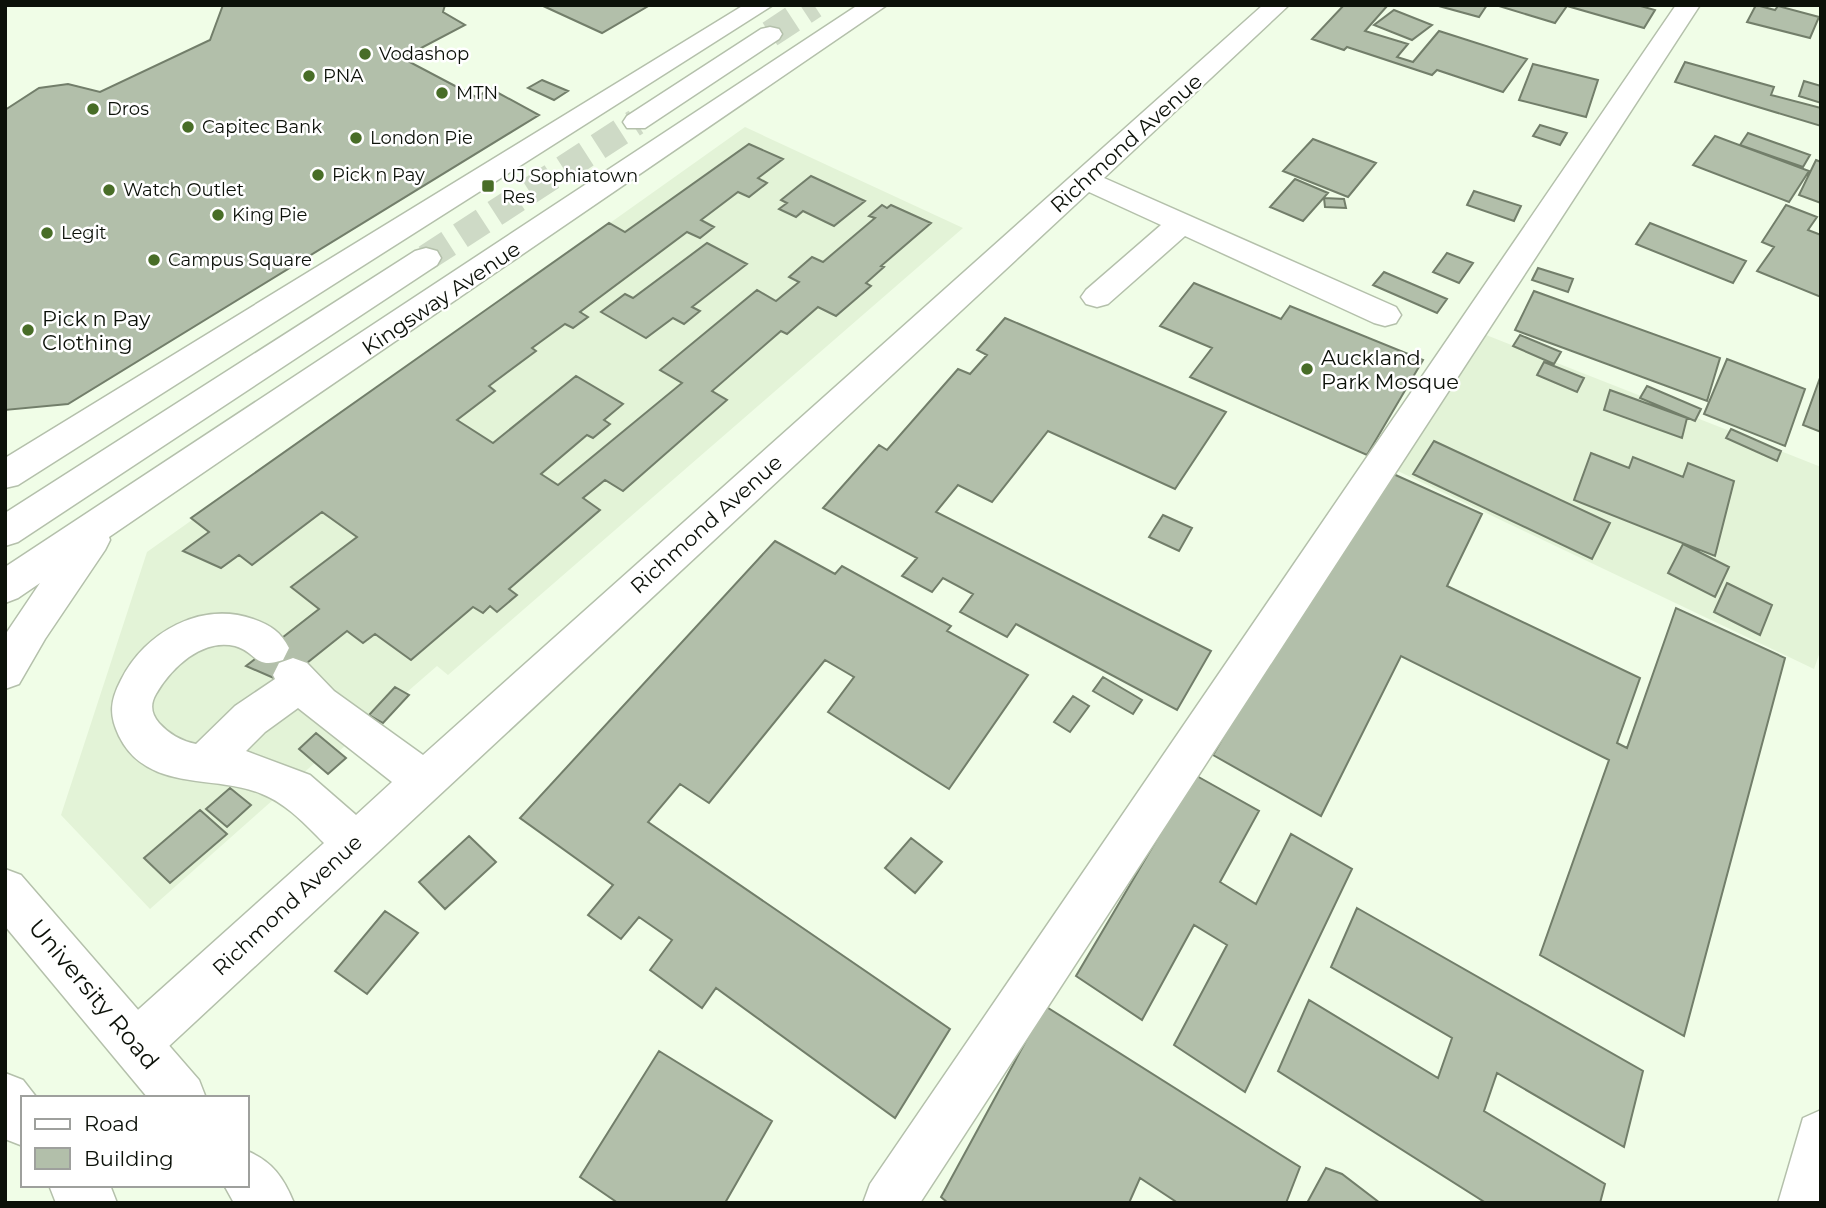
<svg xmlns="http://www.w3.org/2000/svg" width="1826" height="1208" font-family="Montserrat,sans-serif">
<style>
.built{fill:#e3f3d7}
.building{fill:#b2bfaa;stroke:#727e6a;stroke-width:2}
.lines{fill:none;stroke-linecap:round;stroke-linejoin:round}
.minor-tunnel{stroke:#cedac6;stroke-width:27;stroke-dasharray:27 14;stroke-linecap:butt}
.minor-casing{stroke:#b4c0ab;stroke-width:3}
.major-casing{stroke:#b4c0ab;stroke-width:3}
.minor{fill:#fff;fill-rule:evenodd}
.major{fill:#fff;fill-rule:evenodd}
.poi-dot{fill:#486d27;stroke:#fff;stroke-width:2.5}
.labels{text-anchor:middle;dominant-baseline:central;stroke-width:5;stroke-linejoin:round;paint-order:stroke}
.far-poi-label{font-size:18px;fill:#0c1109;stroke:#fff;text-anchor:start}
.street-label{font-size:21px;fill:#0c1109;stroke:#fff}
.poi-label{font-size:21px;fill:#0c1109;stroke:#fff;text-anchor:start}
.near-street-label{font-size:24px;fill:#0c1109;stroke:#fff}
</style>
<rect width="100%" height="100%" fill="#f0fde7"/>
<path class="built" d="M745 127 963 228 448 675 437 666 323 765 317 761 150 909 61 815 147 552Z
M1471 329 1821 467V649L1814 669 1381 463Z"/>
<path class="building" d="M223 5H445L443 12 465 25 402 58 476 97 491 89 539 115 68 404 5 410V110L39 88 68 84 100 92 210 40Z
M541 5H650L602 33Z
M1344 5H1388L1365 31 1408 44 1397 57 1413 62 1439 31 1527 59 1503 92 1437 70 1432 75 1347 47 1344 50 1312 39Z
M1435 5H1487L1479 17Z
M1637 5 1655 10 1644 28 1567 6 1555 23 1499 6Z
M1756 5 1775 10 1778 6 1819 17 1810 38 1747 22Z
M1394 10 1432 25 1412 40 1374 25Z
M1685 62 1774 87 1771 95 1821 108V126L1675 82Z
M1533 64 1598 80 1586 117 1519 100Z
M542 80 568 91 554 100 528 88Z
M1804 81 1821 86V103L1799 96Z
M1540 125 1567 133 1560 145 1533 136Z
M1748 133 1810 155 1803 167 1740 145Z
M1715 136 1809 171 1789 202 1693 165Z
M1313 139 1376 163 1348 197 1283 171Z
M749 144 783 159 758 178 767 183 749 197 738 192 701 220 714 227 700 238 687 232 580 312 588 317 573 328 565 324 532 348 536 351 489 386 495 391 457 420 493 443 576 376 623 404 604 420 610 424 593 438 587 435 541 474 558 485 682 383 660 370 757 290 776 301 799 282 789 277 812 257 823 262 875 218 869 216 882 205 887 208 891 205 931 223 881 266 884 267 866 283 871 286 836 316 818 307 787 334 781 331 712 391 727 400 623 491 605 480 583 498 600 510 509 589 517 595 497 612 490 606 483 613 473 607 411 660 375 634 363 643 347 631 283 682 246 666 319 609 291 587 357 537 322 512 252 565 239 555 221 568 183 551 209 532 191 518 609 223 625 232Z
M1816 160 1821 162V203L1799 195Z
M811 176 865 201 834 226 803 211 796 217 779 209 787 203 781 200Z
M1295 179 1328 193 1303 221 1270 207Z
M1474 191 1521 206 1514 221 1467 205Z
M1324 198 1344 199 1346 208 1325 207Z
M1786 205 1817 217 1808 230 1821 235V297L1757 271 1774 247 1762 242Z
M1650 223 1746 261 1733 283 1636 244Z
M707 243 747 264 692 307 700 311 684 324 673 318 646 338 601 312 625 294 633 298Z
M1447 253 1473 263 1459 283 1433 272Z
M1538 268 1573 279 1568 292 1532 280Z
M1384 272 1447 299 1437 313 1373 285Z
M1194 283 1281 319 1290 306 1423 360 1367 455 1190 377 1212 348 1160 326Z
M1534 291 1720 358 1707 401 1515 330Z
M1005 318 1226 412 1175 489 1048 431 992 502 958 485 936 512 1211 651 1177 710 1016 624 1007 637 960 612 973 594 943 578 932 592 902 576 917 558 823 508 879 445 887 450 958 369 970 374 987 355 977 350Z
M1520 335 1561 352 1554 364 1513 346Z
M1727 359 1805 389 1785 446 1704 414Z
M1544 362 1584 378 1577 392 1537 375Z
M1821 375V432L1803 425Z
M1647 386 1701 409 1695 421 1640 398Z
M1610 390 1687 418 1682 438 1604 410Z
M1731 429 1781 451 1777 461 1726 438Z
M1434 441 1610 523 1592 559 1413 474Z
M1591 453 1629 468 1633 457 1683 477 1688 463 1734 481 1715 556 1574 500Z
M1380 468 1482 514 1447 586 1640 678 1617 743 1627 748 1676 608 1785 658 1684 1036 1540 955 1609 760 1401 656 1321 816 1213 755Z
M1163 515 1192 528 1179 551 1149 537Z
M775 541 835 574 842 566 951 626 947 631 1028 675 949 789 828 712 854 677 825 660 709 803 680 784 648 822 950 1029 895 1118 716 988 702 1008 650 970 672 940 639 917 621 939 588 915 613 885 520 818Z
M1683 544 1729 567 1715 597 1668 573Z
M1727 583 1772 605 1760 635 1714 612Z
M1103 677 1142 700 1133 714 1093 691Z
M395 687 409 695 383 723 369 715Z
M1073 696 1089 706 1070 732 1054 722Z
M316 733 346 758 328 774 299 749Z
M1195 775 1259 811 1220 882 1256 904 1291 834 1352 869 1245 1092 1174 1045 1227 945 1194 925 1142 1020 1076 976Z
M230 788 251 805 227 827 206 809Z
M200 810 227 834 170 883 144 858Z
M469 836 496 862 445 909 419 882Z
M911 838 942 862 915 893 885 868Z
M1357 908 1643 1071 1624 1147 1497 1073 1484 1111 1605 1184 1600 1203H1486L1278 1071 1309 1000 1438 1078 1452 1038 1331 967Z
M385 911 418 933 367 994 335 971Z
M1045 1006 1300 1167 1286 1203H1178L1140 1178 1129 1203H948L941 1197Z
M659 1051 772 1121 725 1203H618L580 1177Z
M1326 1168 1342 1174 1380 1203H1307Z"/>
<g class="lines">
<path class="minor-tunnel" d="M770 34 814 5
M426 258 636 122"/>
<defs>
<path id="minor" d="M1263 5H1289L1104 178 1396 307 1401 315 1396 323 1385 326 1374 323 1185 236 1108 304 1097 307 1086 304 1081 297 1086 290 1161 225 1089 192 154 1060 137 1068 120 1060 112 1043 120 1026 324 843C305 824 287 804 262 794 215 774 147 793 119 736 109 715 110 701 121 680 145 632 201 601 253 619 270 625 281 632 289 648L283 660C254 670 257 652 235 646 202 638 171 668 156 694 150 704 151 714 159 723 169 734 181 741 196 744L235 706 275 679 273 675 279 663 293 658 307 663 334 691 423 755ZM298 708 392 782 356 815 310 775 246 751 265 732Z
M1676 5H1700L920 1203H863L870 1184Z
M770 27 779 29 782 34 779 39 645 128H627L623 122 627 116 761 29Z
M426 248 437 251 441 258 437 265 18 542 5 546V513L415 251Z
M1821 1110V1203H1778L1803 1118Z"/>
<path id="major" d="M744 5H773L18 485 5 488V458Z
M858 5H887L109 537 110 540 105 550 45 639 19 684 5 689V635L40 583 18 598 5 603V567Z
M5 869 21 875 199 1080 206 1098H148L5 926Z
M5 1073 23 1080 37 1098H23V1146L5 1139Z
M247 1151C272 1161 284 1178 294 1203H234L224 1185H247Z
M49 1185H110L117 1203H56Z"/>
</defs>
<use href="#minor" class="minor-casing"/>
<use href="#major" class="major-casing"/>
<use href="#minor" class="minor"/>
<use href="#major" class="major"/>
</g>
<g class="poi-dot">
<circle cx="365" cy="54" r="7"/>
<circle cx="309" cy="76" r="7"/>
<circle cx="442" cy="93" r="7"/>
<circle cx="93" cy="109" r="7"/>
<circle cx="188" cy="127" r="7"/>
<circle cx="356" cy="138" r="7"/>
<circle cx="318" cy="175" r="7"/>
<rect x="481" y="179" width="14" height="14" rx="3.5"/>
<circle cx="109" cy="190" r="7"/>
<circle cx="218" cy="215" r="7"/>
<circle cx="47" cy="233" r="7"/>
<circle cx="154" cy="260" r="7"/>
<circle cx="28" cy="330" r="7"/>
<circle cx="1307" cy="369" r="7"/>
</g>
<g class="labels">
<g class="far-poi-label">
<text x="379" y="54">Vodashop</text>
<text x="323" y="76">PNA</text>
<text x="456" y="93">MTN</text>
<text x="107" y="109">Dros</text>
<text x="202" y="127">Capitec Bank</text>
<text x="370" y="138">London Pie</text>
<text x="332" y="175">Pick n Pay</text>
<text x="502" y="176">UJ Sophiatown<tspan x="502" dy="21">Res</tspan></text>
<text x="123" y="190">Watch Outlet</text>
<text x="232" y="215">King Pie</text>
<text x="61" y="233">Legit</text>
<text x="168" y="260">Campus Square</text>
</g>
<g class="street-label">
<text transform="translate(1126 143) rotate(-42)">Richmond Avenue</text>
<text transform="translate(441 298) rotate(-34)">Kingsway Avenue</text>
<text transform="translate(706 524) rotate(-42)">Richmond Avenue</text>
<text transform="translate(287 905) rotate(-43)">Richmond Avenue</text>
</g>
<g class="poi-label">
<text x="42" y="318">Pick n Pay<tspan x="42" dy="24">Clothing</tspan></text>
<text x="1321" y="357">Auckland<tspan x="1321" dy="24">Park Mosque</tspan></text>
</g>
<g class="near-street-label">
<text transform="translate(94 994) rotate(50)">University Road</text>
</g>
</g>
<rect width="1826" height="1208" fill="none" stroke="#0c1109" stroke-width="14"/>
<rect x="21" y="1096" width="228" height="91" fill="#ffffff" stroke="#9ea09d" stroke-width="2"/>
<rect x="35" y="1119" width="35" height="10" fill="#ffffff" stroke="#9ea09d" stroke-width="2"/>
<text x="84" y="1131" font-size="21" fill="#0c1109">Road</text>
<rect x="35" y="1148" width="35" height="21" fill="#b2bfaa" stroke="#9ea09d" stroke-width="2"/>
<text x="84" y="1166" font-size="21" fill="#0c1109">Building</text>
</svg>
